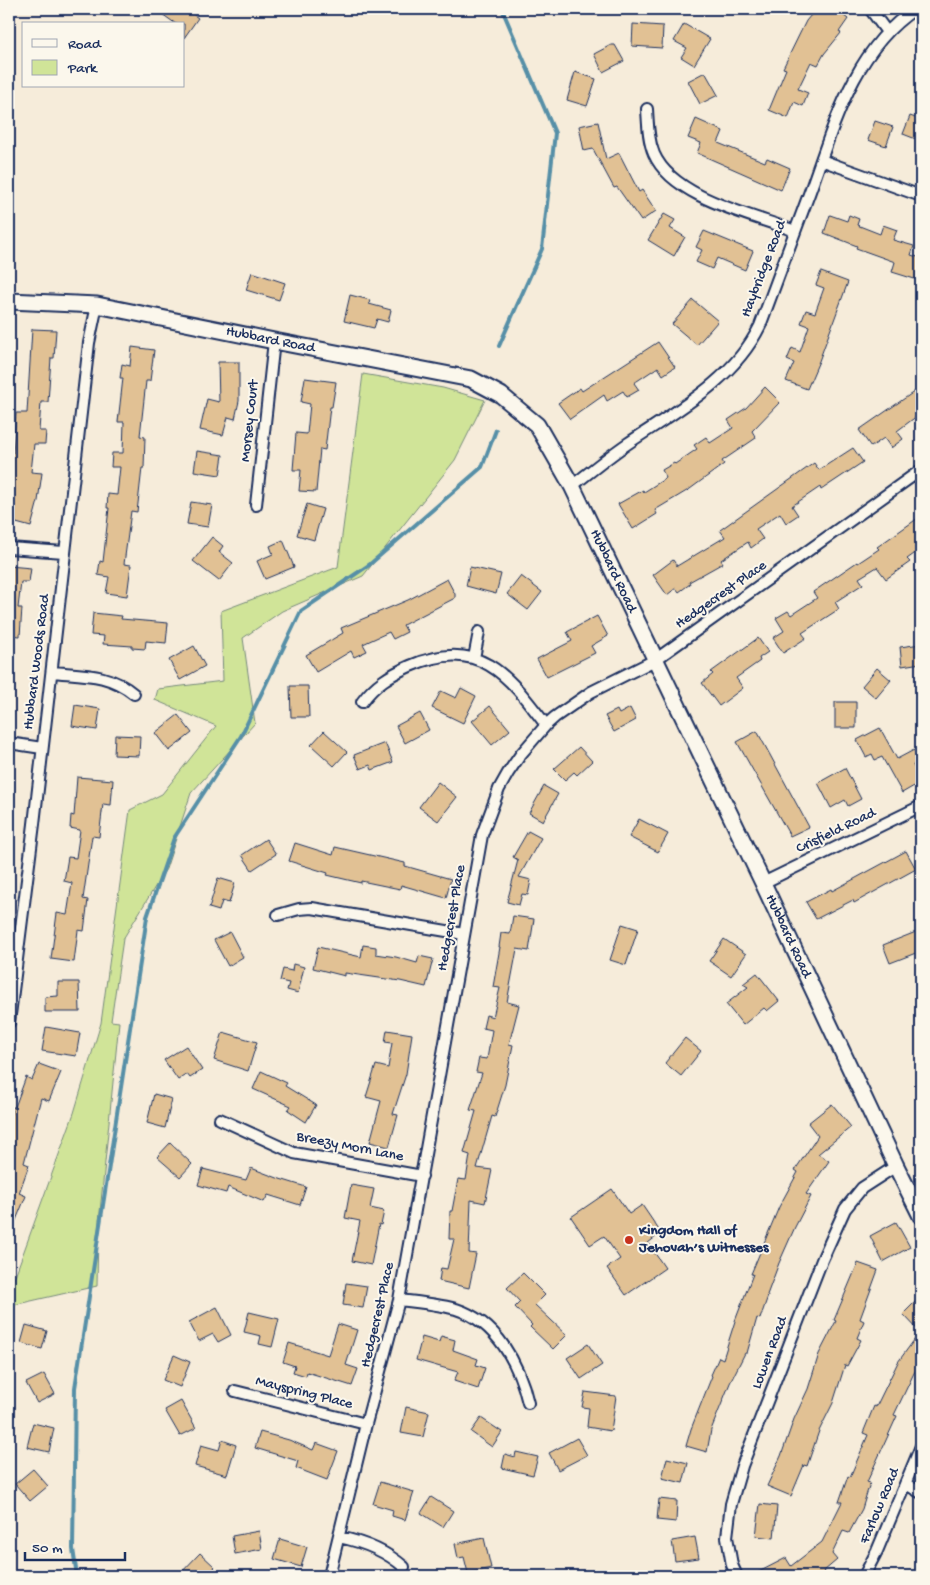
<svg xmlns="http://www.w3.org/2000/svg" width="930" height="1585" font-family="'Gochi Hand',sans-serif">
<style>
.green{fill:#d0e498;stroke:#768a7b}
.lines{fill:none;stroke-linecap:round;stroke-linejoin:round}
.stream{stroke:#568fa7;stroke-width:4}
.building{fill:#e1c194;stroke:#1b2f5e}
.minor-casing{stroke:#1b2f5e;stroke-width:14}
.secondary-casing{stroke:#1b2f5e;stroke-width:19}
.minor{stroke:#fbf7ec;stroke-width:10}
.secondary{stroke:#fbf7ec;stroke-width:15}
.poi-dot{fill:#c8321e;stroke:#fbf7ec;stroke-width:2}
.labels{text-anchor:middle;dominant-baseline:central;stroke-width:4;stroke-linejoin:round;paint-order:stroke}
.street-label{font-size:15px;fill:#1b2f5e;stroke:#fbf7ec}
.poi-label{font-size:15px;font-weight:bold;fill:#1b2f5e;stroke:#fbf7ec;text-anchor:start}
</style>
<rect width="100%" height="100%" fill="#f6ecda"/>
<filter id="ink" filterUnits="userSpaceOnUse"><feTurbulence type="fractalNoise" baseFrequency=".02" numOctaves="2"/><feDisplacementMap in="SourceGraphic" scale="10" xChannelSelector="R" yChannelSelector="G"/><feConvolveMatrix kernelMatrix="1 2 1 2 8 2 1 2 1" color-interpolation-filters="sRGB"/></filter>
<g filter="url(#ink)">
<path class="green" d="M363 374 443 388 485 400 455 460 363 576 282 611 243 638 255 723 191 793 166 869 123 939 111 1021 119 1022 98 1232 97 1286 9 1306V1287H11L74 1113 101 1023 130 810 162 794 216 726 155 700 158 689 223 681 221 611 338 567Z"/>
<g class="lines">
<path class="stream" d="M499 346 542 249 555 133 502 9
M77 1576 73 1549 75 1388 147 917 174 838 241 736 301 611 369 565 482 467 496 430"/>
</g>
<path class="building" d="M155 9H186L198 18 184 38V24H176Z
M816 9H835L848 19 839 32 841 33 824 54 818 65 811 62 798 89 808 93 803 106 794 102 788 118 769 110 786 69 783 68 806 21Z
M633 24 663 26 662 48 632 46Z
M684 24 710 39 694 65 681 57 687 48 674 41Z
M611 45H615L624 61 603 72 594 54Z
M575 72 596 79 587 106 567 100Z
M705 72 718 95 700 104 688 81Z
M910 116 921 120V141L903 134Z
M696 119 723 131 718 143 765 162 767 158 790 168 781 190 697 153 701 143 688 138Z
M875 121 893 127 886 146 868 140Z
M598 122 606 159 619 153 639 192 642 190 656 211 641 221 617 187 614 188 593 149 584 151 579 126Z
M664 214 675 220 670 228 685 237 674 256 648 240Z
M830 215 847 221 849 215 859 219 857 225 880 234 883 225 897 230 893 240 914 246 911 255 921 258V281L892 272 895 262 856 248 857 246 824 233Z
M704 231 753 251 745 270 717 258 712 269 696 262 702 250 696 247Z
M252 272 285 283 279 300 246 290Z
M821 272 848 282 819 361 807 389 786 381 794 363 787 360 792 348 800 352 809 326 801 323 806 310 815 313 824 288 816 285Z
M350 295 370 300 369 304 391 310 388 322 377 319 374 328 344 321Z
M693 300 718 321 697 345 672 324Z
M32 329 56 330 54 358H51L48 402H41L39 431H46L45 444H34L31 472 42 473 38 501 31 527 9 521V477L12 453H13L16 413H27Z
M658 342 675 367 663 375 658 367 634 383 639 390 627 397 623 391 607 401 604 395 570 419 558 403 580 388 582 391Z
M132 347 154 350 150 381H146L140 436 145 437 144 468H142L137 512 131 511 124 564 131 565 127 596 106 593 109 577 98 575 100 561 103 562 109 508H107L108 494 117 495 120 467H111L112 453H123L124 422H118L123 378H120L122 364 130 366Z
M218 362H239V401L235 419 228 417 223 435 200 430 207 399 219 402Z
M305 378 336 382 332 407H330L325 450 320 449 316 492 299 491 301 470H293L296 433 307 434 310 404 301 402Z
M765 387 780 402 752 431 756 438 722 461 724 464 690 489 655 510 657 514 633 529 618 504 643 490 644 492 666 478 662 470 674 463 675 464 697 449 694 445 706 437 710 443 733 428 728 420 746 408Z
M921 387V413L897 431 903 439 891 448 884 438 871 447 859 430Z
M853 448 863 462 821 490 820 487 792 506 798 515 786 523 780 513 756 529 763 539 751 548 748 542 721 560 723 563 689 582 690 584 679 592 676 588 667 595 653 575 673 560 677 566 725 537 720 530 814 463 819 470Z
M197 451 223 455 220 475 194 471Z
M191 502 212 505 208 527 187 524Z
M307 504 323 509 314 540 297 535Z
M921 516V549L907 559 910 562 886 579 877 567 859 578 863 584 835 602 839 609 802 633 806 638 783 653 773 638 784 631 776 618 788 611 791 615 817 598 813 592 857 562 858 563 879 549 877 547Z
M212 537 223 546 219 552 233 563 219 581 193 561Z
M283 540 294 567 265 579 257 561 273 554 270 546Z
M9 566 31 568 29 582H21L18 608H22L20 636 9 635Z
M470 567 501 574 496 594 466 586Z
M521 576 542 592 528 610 507 594Z
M447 579 455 594V598L403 625 407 632 393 639 389 632 363 644 367 651 354 657 351 651 316 672 306 655 343 633 341 628 408 600Z
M93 613 122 616 121 619 168 623 166 643 146 641 145 649 132 648V646L103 644 104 636 91 635Z
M597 616 608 636 591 646 595 653 547 677 537 659 572 641 567 632Z
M758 638 768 652 759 658 760 661 736 678 743 688 719 706 702 683 713 674 711 672Z
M921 644V663L902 666 900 647Z
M194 646 205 666 180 680 169 660Z
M877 668 891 680 876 698 862 686Z
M290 686H308L309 717H291Z
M461 688 476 696 463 723 432 708 441 691 456 698Z
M835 702H856V728H835Z
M75 705 100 709 97 730 72 726Z
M490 706 510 730 492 745 472 721Z
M630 708 636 720 614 732 605 716 617 710 619 714Z
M420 713 429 730 405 743 396 726Z
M178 715 192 733 169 751 155 733Z
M880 728 897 759 914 750 920 761 913 765 921 782 902 793 882 757 875 760 872 754 866 757 857 740Z
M324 731 347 752 334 766 311 745Z
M757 731 809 827 790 836 737 742Z
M115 735 140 736 139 756 114 755Z
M385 743 393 762 372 770 370 765 360 769 354 755Z
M579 747 592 761 577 775 574 772 565 780 554 769Z
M845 768 861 799 848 806 845 800 831 808 818 783Z
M77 777 113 780 111 805 103 804 99 837 92 836 83 899 88 900 84 931 78 930 74 962 51 959 57 913 67 915 72 883 64 881 68 857 76 858 80 830 70 828 71 815 74 816Z
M438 782 457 797 438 821 419 807Z
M544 786 558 794 543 821 529 813Z
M639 819 668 834 658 852 629 837Z
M528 831 541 838 519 877 531 880 528 895 522 894 519 905 507 902 518 860 513 857Z
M266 839 276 854 252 870 242 855Z
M295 843 333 855 335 847 405 863V866L451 879 446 898 401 885 400 889 361 881V883L327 875 328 873 289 861Z
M906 851 916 869 854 903 853 900 816 919 806 902 831 889 832 891Z
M218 878 235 883 229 903 222 901 219 911 209 908Z
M513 916 534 919 529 951 517 949 507 1002 519 1005 509 1044 513 1045 505 1085 495 1117 492 1116 477 1168 492 1170 485 1203 471 1200 469 1253 476 1254 469 1288 439 1281 441 1268 447 1269 454 1239H449L450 1211H452L458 1179 466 1180 470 1155 464 1153 476 1111 470 1110 482 1073 476 1072 479 1058 487 1059 492 1030 483 1028 486 1015 493 1017 500 988 493 987 500 947H499L501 933 510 934Z
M622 924 638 929 626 965 610 960Z
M921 930V951L890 963 883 945Z
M230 932 243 957 228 966 214 940Z
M724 939 746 954 731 976 709 961Z
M363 945 376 947V954L396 957 417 963 419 956 433 959 426 987 400 981 345 973V976L313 968 318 947 361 957Z
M293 964 304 967 298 993 287 990 289 983 280 981 283 969 292 971Z
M757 973 779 1001 767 1011 764 1008 743 1025 726 1004 748 987 743 984Z
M58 982H79L80 1012H45V997L58 996Z
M46 1027 80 1033 76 1056 42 1051Z
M387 1030 412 1034 406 1074 393 1114 398 1115 389 1147 370 1142 381 1101 366 1097 376 1065 388 1068 392 1043 385 1042Z
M223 1032 257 1042 248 1071 214 1060Z
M685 1038 701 1051 681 1076 665 1063Z
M186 1046 202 1070 190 1078 187 1074 178 1080 164 1060Z
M39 1064 61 1072 49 1101 41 1098 24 1163 29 1165 19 1193 26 1196 9 1237V1120L13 1107H15L26 1077 32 1080Z
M261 1071 287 1083 285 1086 316 1105 306 1122 288 1110 291 1106 253 1089Z
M154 1094 172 1099 165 1128 147 1123Z
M832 1104 851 1127 818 1154 829 1161 806 1194 811 1196 795 1227 779 1263 767 1295 768 1296 760 1319 757 1318 747 1353H745L730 1383 711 1430 707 1452 686 1446 691 1429 712 1376 711 1375 719 1357 723 1359 735 1321 753 1274H751L779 1207 798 1172 795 1170 818 1136 808 1123Z
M170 1143 192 1164 180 1177 157 1157Z
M251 1168 280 1179 306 1187 300 1205 268 1195 264 1202 228 1187 226 1193 198 1185 203 1169 246 1180Z
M351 1185 374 1189 370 1208 384 1211 381 1225 379 1224 371 1265 352 1261 360 1221 345 1218Z
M612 1189 629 1214 642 1205 661 1233 648 1243 665 1268 626 1295 607 1268 620 1259 604 1236 590 1245 571 1217Z
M896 1222 910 1247 883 1262 870 1236Z
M858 1263 878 1270 860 1319 864 1321 857 1338 861 1340 847 1366 845 1365 833 1403 819 1431 807 1466 804 1465 791 1496 767 1486 781 1456 794 1419 808 1389 819 1354 836 1321 834 1320Z
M523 1273 545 1295 535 1305 567 1335 553 1349 530 1327 532 1325 515 1307 520 1302 507 1288Z
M346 1283 367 1286 363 1308 343 1305Z
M921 1296V1363L914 1373 894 1415 897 1416 867 1482 870 1483 862 1509 849 1533 843 1531 832 1554 837 1560 824 1571 828 1576H751L786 1558 791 1566 822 1542 842 1502H839L848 1476 850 1477 868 1435 863 1433 874 1406 876 1407 898 1362 920 1332 903 1314Z
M217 1307 231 1335 218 1342 213 1334 199 1341 189 1322Z
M249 1312 279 1319 272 1347 259 1344 261 1336 244 1332Z
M338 1324 357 1330 346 1365 358 1369 352 1386 307 1372 306 1376 293 1372 295 1366 283 1362 289 1343 328 1355Z
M26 1325 47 1331 42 1349 21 1343Z
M441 1336 455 1340 453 1350 478 1359 476 1365 485 1368 478 1389 454 1381 458 1372 416 1360 422 1337 439 1342Z
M588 1344 602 1365 581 1379 567 1358Z
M174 1355 190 1362 180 1387 163 1380Z
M44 1374 55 1394 37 1403 26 1383Z
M585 1392 616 1396 611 1431 587 1427 589 1408 582 1407Z
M181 1401 196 1428 180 1436 165 1410Z
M406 1407 429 1412 423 1437 401 1433Z
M481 1418 502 1432 492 1447 471 1432Z
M33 1423 54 1428 49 1452 27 1447Z
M260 1432 289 1440 313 1450 316 1443 338 1451 327 1480 296 1468 298 1461 255 1448Z
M577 1438 587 1455 558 1470 549 1453Z
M222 1440 236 1445 227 1475 195 1466 201 1445 219 1450Z
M516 1452 538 1457 533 1475 502 1468 505 1454 515 1457Z
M667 1458 688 1463 683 1483 662 1478Z
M33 1469 48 1486 30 1501 15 1484Z
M380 1482 414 1492 405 1520 392 1516 393 1510 373 1504Z
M431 1497 453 1511 443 1527 421 1513Z
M659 1499 677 1501 676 1522 657 1520Z
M760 1504 777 1506 774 1538 756 1536Z
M259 1531 262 1549 235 1554 232 1536Z
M695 1537 699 1558 675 1561 672 1541Z
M484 1538 491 1568 468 1573 464 1557 458 1558 455 1544Z
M280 1539 307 1547 301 1567 274 1559Z
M200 1553 215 1567 206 1576H178Z"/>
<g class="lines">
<defs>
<path id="minor" d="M870 9 887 32
M647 109C648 124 648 140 654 154 673 198 753 215 795 231
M821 160 921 196
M572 486C590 472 608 457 627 444 676 411 733 381 760 326 776 282 793 238 809 194 833 128 853 50 915 9
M256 505 274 341
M9 548 64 552
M474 658 479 632
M52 672C83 675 109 673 134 694
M362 702C375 684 390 675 410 666 479 636 508 675 546 725
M9 743 42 748
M763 883 921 806
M278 915 299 909 312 908 464 934
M9 1023 34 824 89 343 97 305
M220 1119 294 1153 422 1176
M399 1300C418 1302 438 1304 456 1309 497 1322 519 1364 528 1403
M235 1391 366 1424
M906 1484 921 1493
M339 1537C363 1542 385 1550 404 1567
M329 1576 366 1424 399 1300 482 835 499 789 508 773 521 754 546 725 555 717 591 692 655 660 921 470
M737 1576 732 1565 727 1537 731 1504 742 1466 822 1260 845 1209 862 1188 896 1166
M864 1576 877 1551 921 1446"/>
<g id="secondary">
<path id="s1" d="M9 301 97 305 274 341 471 379 501 395 537 425 572 486 763 883 896 1166 921 1216"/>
</g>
</defs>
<use href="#minor" class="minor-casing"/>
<use href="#secondary" class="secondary-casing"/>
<use href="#minor" class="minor"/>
<use href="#secondary" class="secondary"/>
</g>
</g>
<circle class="poi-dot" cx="629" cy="1240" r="5"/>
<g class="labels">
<g class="street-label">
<text transform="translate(764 269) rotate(-69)">Haybridge Road</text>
<text stroke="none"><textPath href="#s1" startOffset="265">Hubbard Road</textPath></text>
<text transform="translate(250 421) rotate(-84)">Morsey Court</text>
<text stroke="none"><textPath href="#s1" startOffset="715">Hubbard Road</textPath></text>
<text transform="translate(721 595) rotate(-35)">Hedgecrest Place</text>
<text transform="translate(37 662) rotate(-83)">Hubbard Woods Road</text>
<text transform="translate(836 831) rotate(-26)">Crisfield Road</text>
<text transform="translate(452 918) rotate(-80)">Hedgecrest Place</text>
<text stroke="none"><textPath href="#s1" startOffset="1120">Hubbard Road</textPath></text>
<text transform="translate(350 1147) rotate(11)">Breezy Morn Lane</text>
<text transform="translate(378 1315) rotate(-77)">Hedgecrest Place</text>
<text transform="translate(770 1353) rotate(-69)">Lowen Road</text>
<text transform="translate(304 1393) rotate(14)">Mayspring Place</text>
<text transform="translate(880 1506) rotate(-67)">Farlow Road</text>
</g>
<g class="poi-label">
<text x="639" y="1231">Kingdom Hall of<tspan x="639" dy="17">Jehovah’s Witnesses</tspan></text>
</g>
</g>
<rect width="930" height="1585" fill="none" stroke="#fbf7ec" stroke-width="30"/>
<rect x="15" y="15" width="900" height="1555" fill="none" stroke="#1b2f5e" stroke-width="2" filter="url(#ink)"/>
<rect x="22" y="22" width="162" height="65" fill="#fbf7ec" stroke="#a1a7b3"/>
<rect x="32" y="39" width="25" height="8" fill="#fbf7ec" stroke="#a1a7b3"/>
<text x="68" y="48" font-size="15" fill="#1b2f5e">Road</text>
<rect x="32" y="60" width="25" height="15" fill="#d0e498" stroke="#a1a7b3"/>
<text x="68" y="72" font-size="15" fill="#1b2f5e">Park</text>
<path d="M25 1552v8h100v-8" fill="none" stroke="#1b2f5e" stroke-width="2.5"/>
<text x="32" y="1552" font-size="15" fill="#1b2f5e" stroke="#fbf7ec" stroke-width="4" paint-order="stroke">50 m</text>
</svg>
